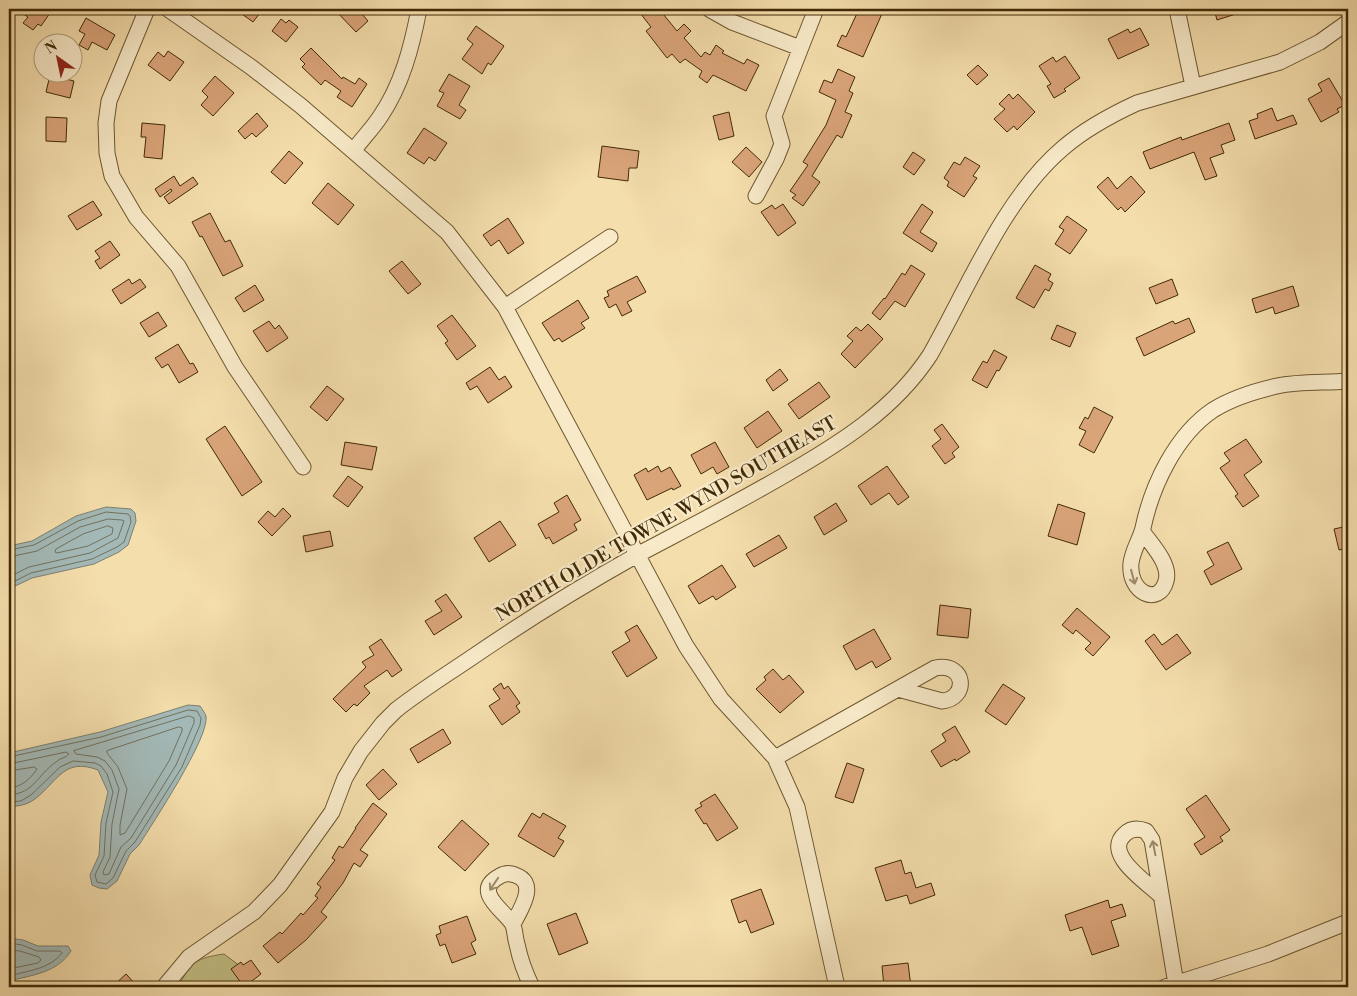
<svg xmlns="http://www.w3.org/2000/svg" width="1357" height="996" font-family="'Libre Bodoni',serif">
<style>
.green{fill:#c2bf84;stroke:#827446}
.water{fill:#a3b9b7;stroke:#7c8071}
.lines{fill:none;stroke-linecap:round;stroke-linejoin:round}
.shore{stroke:#72725f;stroke-width:1}
.building{fill:#daa479;stroke:#412a07}
.minor-casing{stroke:#6e5730;stroke-width:17}
.minor{stroke:#f8eac9;stroke-width:15}
.oneway{stroke:#9c8a68}
.labels{text-anchor:middle;dominant-baseline:central;stroke-width:4.5;stroke-linejoin:round;paint-order:stroke}
.street-label{font-size:19px;fill:#412a07;stroke:#f8eac9}
</style>
<rect width="100%" height="100%" fill="#f4deac"/>
<filter id="stains"><feTurbulence type="fractalNoise" baseFrequency=".004" numOctaves="4"/><feColorMatrix values="0 0 0 0 .2 0 0 0 0 .09 0 0 0 0 .02 0 0 0 .5 -.17"/></filter>
<radialGradient id="worn" r=".72"><stop offset=".6" stop-color="#630" stop-opacity="0"/><stop offset="1" stop-color="#630" stop-opacity=".3"/></radialGradient>
<path class="green" d="M224 954 244 969 249 987H178C191 962 196 958 224 954Z"/>
<path class="water" d="M106 507 131 509 135 513 136 521 128 545 119 552 94 564 32 578 13 587 9 591V546L32 541 76 516Z
M188 705 200 706C202 709 205 713 206 716 210 737 152 824 139 845L130 854 117 881 107 889 99 888 92 885 90 875 99 855 101 822 108 792 98 770C64 757 58 781 35 799 27 805 18 806 9 807V753L100 732Z
M9 938 23 940 38 946H68L71 951C57 973 32 975 9 981Z"/>
<g class="lines">
<path class="shore" d="M108 526 113 528 112 534 88 546 57 553 55 552 56 549 83 534Z
M9 550 34 545 78 521 106 512 128 514 130 516 131 522 124 542 117 547 92 559 31 573 9 584
M9 557 37 551 80 527 108 519 122 520 124 521 118 538 90 553 29 567 9 577
M189 716 194 718V723L176 765 131 838 121 847 109 874 104 875 103 872 110 857 112 824 119 789 112 770 105 761 97 757 76 754 74 751Z
M179 727 182 728V731L169 761 125 833 120 835V825L127 789 118 767 107 753V751Z
M9 757 101 737 188 710 197 711 201 718 200 725 182 767 135 842 126 851 113 878 106 884 97 882 95 875 104 856 106 823 113 792 107 774 101 766 95 763 73 761 60 767 31 795 21 801 9 802
M9 764 66 752 69 754C66 758 60 758 56 762 37 775 35 793 9 795
M9 771 34 767 37 769C30 779 22 787 9 788
M9 943 22 945 37 951H60L62 953C50 969 27 971 9 976
M9 950 20 951 39 957 41 960 38 963 9 969"/>
</g>
<path class="building" d="M16 9H44L50 13 41 26 38 24 33 30 23 23 28 17Z
M235 9H263L253 22Z
M334 9H368L362 14 368 21 356 32Z
M637 9H659L677 31 684 24 691 31 684 38 701 57 705 52 710 55 716 45 724 51 722 53 744 64 747 59 759 65 746 91 713 75 707 83 699 77 702 71 685 59 680 63 672 54 667 58 646 31 651 27Z
M859 9H884L863 57 837 46 842 35 846 37Z
M1214 9H1245V11L1217 20Z
M86 18 115 35 107 50 92 42 88 50 79 45 85 34 79 31Z
M281 19 286 23 289 20 298 27 286 42 272 31Z
M476 26 504 46 491 65 488 63 482 74 462 59 473 44 467 39Z
M1140 28 1149 45 1118 59 1108 39 1128 29 1130 33Z
M311 48 342 79 343 77 355 84 359 78 367 84 352 107 337 97 341 91 325 80 321 85 302 67 305 64 300 59Z
M168 51 184 62 170 81 148 65 158 52 164 57Z
M1065 56 1080 78 1064 89 1066 91 1054 98 1047 86 1051 84 1039 66 1053 57 1056 62Z
M978 65 988 75 977 85 967 75Z
M838 69 855 77 849 91 853 93 845 112 852 115 842 138 837 135 812 176 820 182 803 206 792 198 796 195 790 191 808 165 803 162 826 125 836 100 819 92 824 80 832 83Z
M449 74 470 86 459 105 466 110 460 119 437 106 444 93 439 91Z
M50 75 74 81 70 98 46 92Z
M215 76 234 93 213 116 201 105 208 97 202 91Z
M1329 78 1345 105 1337 109 1339 112 1321 122 1308 99 1322 91 1318 84Z
M1009 94 1013 99 1018 94 1035 112 1017 130 1014 126 1007 132 994 119 1005 109 999 104Z
M1272 108 1277 121 1293 115 1297 124 1255 139 1249 121 1258 118 1257 114Z
M729 112 734 136 719 140 713 116Z
M257 113 268 126 256 137 252 133 245 139 238 131Z
M46 117 67 118 66 142 46 141Z
M142 123 165 125 162 159 144 157 146 137H141Z
M1229 123 1235 140 1221 145 1224 153 1210 158 1217 176 1205 180 1194 152 1150 169 1143 152 1181 137 1182 140Z
M424 128 447 143 435 161 429 157 424 164 407 153Z
M602 146 639 151 637 168H629L628 181 598 177Z
M746 147 762 162 749 177 732 162Z
M289 151 303 163 285 184 271 172Z
M913 152 925 160 914 175 903 167Z
M965 157 980 166 973 176 977 178 964 197 947 186 949 182 944 178 954 162 960 165Z
M174 176 180 186 193 177 198 184 169 204 164 197 172 191 171 189 160 197 155 189Z
M1131 176 1145 192 1125 212 1121 207 1118 210 1097 187 1108 177 1117 189Z
M328 183 354 205 338 225 312 203Z
M93 201 102 215 77 230 68 216Z
M783 204 796 223 778 236 761 212 772 205 775 209Z
M922 204 933 212 920 232 937 243 932 252 903 233Z
M210 213 225 242 230 240 243 266 223 276 202 236 200 237 192 222Z
M1067 216 1087 230 1070 254 1055 244 1064 230 1059 227Z
M508 218 524 243 508 254 499 240 491 246 483 235Z
M110 241 120 255 100 269 95 261 100 258 95 251Z
M402 261 421 284 408 294 389 271Z
M911 265 925 274 905 307 895 301 880 320 872 313 884 298 885 299 902 273 905 275Z
M1035 265 1051 274 1048 280 1053 283 1049 291 1045 289 1034 308 1016 298Z
M637 276 646 292 627 302 632 311 622 316 616 304 609 308 604 298 609 296 607 291Z
M129 279 132 284 140 279 146 287 121 304 112 290Z
M1172 279 1178 295 1156 304 1149 288Z
M255 285 264 300 244 312 235 298Z
M1293 286 1299 306 1275 314 1273 307 1256 313 1252 299Z
M578 300 589 318 581 323 585 328 562 342 559 338 554 341 542 323Z
M158 312 167 326 149 337 140 323Z
M452 315 476 346 457 360 445 343 448 341 437 326Z
M1189 318 1195 332 1144 356 1136 338 1173 321 1175 324Z
M269 321 275 329 279 325 288 338 267 352 253 331Z
M868 324 883 339 855 368 841 354 853 341 847 336 856 327 861 331Z
M1057 325 1076 333 1070 347 1051 339Z
M178 344 190 364 193 363 198 372 179 383 168 364 162 368 155 358Z
M994 350 1007 357 999 371 997 370 987 388 972 380 983 361 987 363Z
M490 367 499 380 505 376 512 387 488 403 477 386 470 390 466 383Z
M780 369 788 380 773 391 766 380Z
M819 382 830 397 799 419 788 404Z
M327 386 344 399 327 421 310 407Z
M1094 407 1113 417 1094 453 1079 445 1086 431 1079 428 1085 417 1088 419Z
M768 411 782 431 757 448 744 428Z
M942 424 959 447 952 453 955 457 945 464 932 446 941 439 934 430Z
M225 426 262 482 242 496 206 439Z
M1246 439 1262 462 1244 475 1259 496 1243 507 1235 496 1238 494 1220 468 1230 461 1224 453Z
M345 442 377 447 372 470 341 465Z
M715 442 729 467 717 474 713 467 701 474 691 455Z
M658 466 661 472 670 467 681 486 673 490 672 488 647 500 634 475 646 468 648 472Z
M887 466 909 497 898 505 889 493 871 505 858 486Z
M348 476 363 487 348 507 333 496Z
M567 495 581 520 574 524 577 530 553 544 549 537 546 539 538 524 559 512 554 503Z
M836 503 847 521 824 535 814 517Z
M1058 504 1085 513 1077 545 1048 536Z
M283 508 291 516 272 536 258 522 268 511 275 517Z
M500 521 516 545 489 562 474 538Z
M1348 526V548L1339 550 1334 529Z
M330 531 333 546 306 552 303 536Z
M779 535 787 548 754 567 746 554Z
M1228 542 1242 569 1211 585 1204 571 1214 565 1207 552Z
M722 565 736 587 716 600 713 596 699 604 688 586Z
M446 594 462 617 434 635 425 621 442 611 435 601Z
M940 605 971 609 968 638 937 635Z
M1077 608 1110 637 1093 656 1085 649 1091 643 1076 630 1073 634 1062 625Z
M637 625 657 658 627 677 612 652 630 641 625 632Z
M874 629 891 659 876 668 872 661 856 670 843 646Z
M1154 634 1162 645 1177 634 1191 653 1166 670 1145 641Z
M381 639 402 670 392 677 387 670 364 686 370 693 357 706 354 704 346 712 333 699 366 667 362 662 374 655 369 647Z
M773 669 783 680 789 675 804 692 780 713 756 689 766 680 764 677Z
M501 683 504 689 508 686 520 703 516 706 520 712 502 725 489 706 500 699 493 689Z
M1003 684 1025 698 1006 725 985 711Z
M955 726 970 752 956 761 955 759 941 767 931 751 946 741 942 734Z
M443 729 451 743 418 763 410 749Z
M847 763 864 769 853 803 835 797Z
M383 769 397 784 379 800 366 785Z
M715 794 738 828 717 841 706 823 704 824 695 810 702 806 700 803Z
M1206 795 1230 830 1220 837 1223 841 1201 855 1194 844 1205 837 1186 809Z
M373 803 387 814 360 850 368 855 360 867 354 863 343 883 321 912 327 917 306 940 278 963 263 946 280 932 282 934 301 913 303 915 318 898 315 896 321 887 317 884 335 860 332 858 339 846 343 848 356 828H355Z
M532 813 540 818 543 813 566 826 558 838 564 841 554 857 518 836Z
M462 820 489 844 465 871 438 847Z
M901 860 905 874 911 872 916 888 931 883 935 895 910 904 907 895 886 901 875 868Z
M761 889 774 924 751 933 746 920 739 923 731 900Z
M1108 900 1110 908 1122 904 1126 916 1111 921 1119 946 1092 955 1082 927 1070 931 1065 915Z
M576 913 588 943 559 955 547 924Z
M467 916 476 940 471 943 476 954 452 963 445 944 440 946 436 935 441 933 439 926Z
M251 960 261 974 244 987 231 969 241 962 243 965Z
M908 963 911 987H884L882 966Z
M126 974 138 987H112Z"/>
<g class="lines">
<defs>
<path id="minor" d="M147 9 109 101 106 123 107 153 112 176 136 217 178 266 235 367 303 467
M168 9 251 67 301 106 447 232 505 307 686 646 721 699 775 758 797 807 837 987
M709 9 732 22 800 48
M1177 9 1193 86
M354 150C362 139 372 129 380 117 402 85 412 46 419 9
M756 196 776 159 782 144 774 116 816 9
M505 307 610 237
M1142 531C1151 544 1171 564 1166 581 1159 607 1128 593 1131 563 1133 549 1140 540 1143 528 1152 485 1176 435 1213 410 1232 398 1255 391 1277 386 1300 381 1325 383 1348 381
M775 758 935 668C967 662 968 699 942 701L898 689
M1161 896C1148 883 1102 854 1125 834 1131 828 1138 828 1146 831L1152 840 1176 984
M513 924C520 910 539 883 515 875 510 873 505 873 500 876 470 892 507 912 513 925 515 930 515 938 517 944 520 959 525 973 532 987
M164 987 189 957 254 912 280 885 332 812 345 778 361 751 383 723 396 710C420 691 446 675 471 658 525 621 580 587 637 555 686 529 735 504 783 476 839 444 894 410 930 355 968 288 1004 198 1063 148 1085 129 1111 115 1137 103L1280 62 1320 42 1348 22
M1165 987 1268 954 1348 922"/>
</defs>
<use href="#minor" class="minor-casing"/>
<use href="#minor" class="minor"/>
</g>
<defs><path id="oneway-shaft" d="M-6 0H5M1.5-3L5.5 0L1.5 3" fill="none" stroke-width="1.6" stroke-linecap="round" stroke-linejoin="round" transform="scale(1.25)"/></defs>
<g class="oneway">
<use href="#oneway-shaft" transform="translate(1133 577) rotate(75)"/>
<use href="#oneway-shaft" transform="translate(1154 848) rotate(-101)"/>
<use href="#oneway-shaft" transform="translate(494 884) rotate(124)"/>
</g>
<g class="labels">
<g class="street-label">
<text transform="translate(666 519) rotate(-30)">NORTH OLDE TOWNE WYND SOUTHEAST</text>
</g>
</g>
<rect width="1357" height="996" fill="none" stroke="#f4deac" stroke-width="30"/>
<rect x="10" y="10" width="1337" height="976" fill="none" stroke="#412a07" stroke-width="2.5"/>
<rect x="15" y="15" width="1327" height="966" fill="none" stroke="#412a07"/>
<g transform="translate(58 58) rotate(327)"><circle r="24" fill="#f8eac9" stroke="#af9d7b"/>
<path d="M0-4L9 19L0 12L-9 19Z" fill="#8f2418"/>
<text y="-8" font-size="14" font-weight="bold" text-anchor="middle" fill="#412a07">N</text>
</g>
<rect width="100%" height="100%" filter="url(#stains)"/>
<rect width="100%" height="100%" fill="url(#worn)"/>
</svg>
